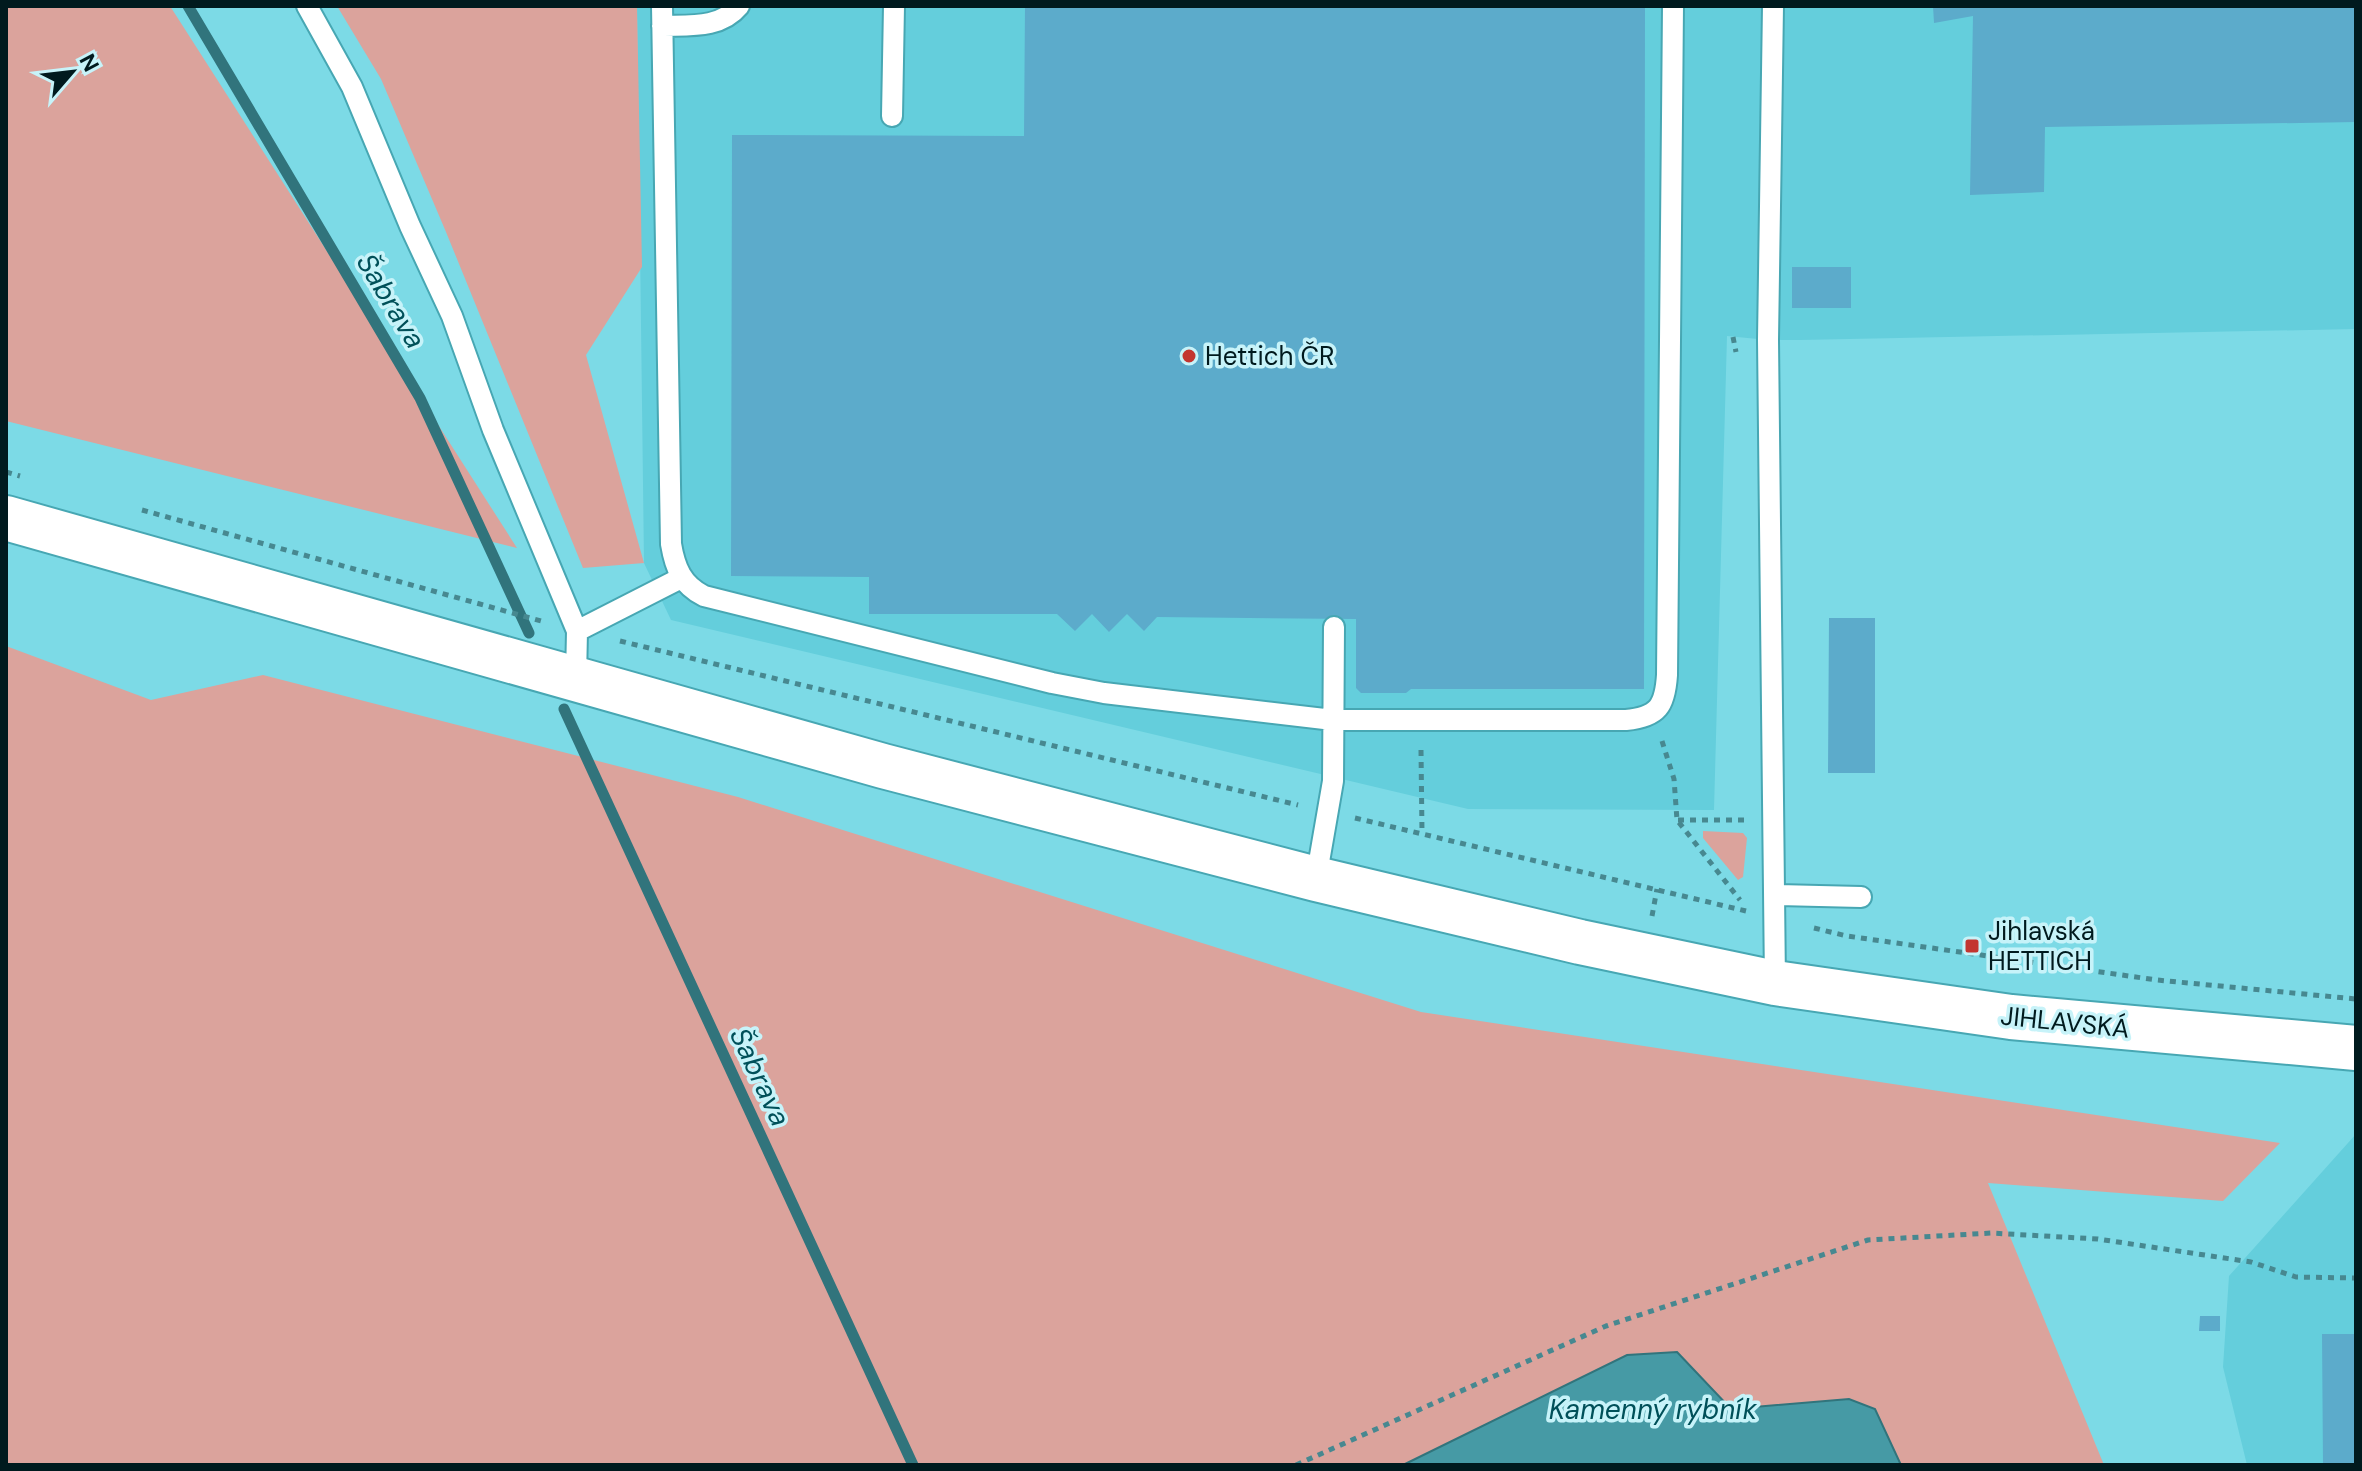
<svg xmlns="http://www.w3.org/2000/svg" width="2362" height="1471" font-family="'DM Sans',sans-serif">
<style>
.built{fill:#64cedc}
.green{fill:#dba39c}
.water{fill:#469aa5;stroke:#31747c;stroke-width:2}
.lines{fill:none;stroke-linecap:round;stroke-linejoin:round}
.stream{stroke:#31747c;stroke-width:11}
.building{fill:#5cabcb}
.lane-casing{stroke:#47a7b3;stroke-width:24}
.secondary-casing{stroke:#47a7b3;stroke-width:48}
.path{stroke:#478890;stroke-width:5;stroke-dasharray:6 6;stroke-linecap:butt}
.lane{stroke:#fff;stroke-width:20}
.secondary{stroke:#fff;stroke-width:44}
.poi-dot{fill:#c33530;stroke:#c7f3f9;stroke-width:3}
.labels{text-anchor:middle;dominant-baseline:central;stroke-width:7;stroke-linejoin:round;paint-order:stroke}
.poi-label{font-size:26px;fill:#001a1e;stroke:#c7f3f9;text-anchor:start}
.street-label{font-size:26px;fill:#001a1e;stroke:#c7f3f9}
.water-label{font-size:28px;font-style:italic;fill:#005059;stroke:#c7f3f9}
</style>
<rect width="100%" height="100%" fill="#7cdae6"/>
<path class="built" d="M637 6H2356V329L1800 340H1768L1727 336 1714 810 1468 809 671 620 644 563Z
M2356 1134V1465H2247L2223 1367 2229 1276Z"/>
<path class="green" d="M6 6H170L517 548 6 421Z
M337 6H637L642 267 586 355 644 563 583 568 446 232 381 79Z
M6 646 151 700 263 675 738 797 1421 1012 2280 1143 2223 1201 1988 1183 2104 1465H1901L1875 1409 1849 1399 1731 1409 1677 1352 1627 1355 1403 1465H6Z
M1703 831 1743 833 1747 838 1743 877 1738 880 1703 838Z"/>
<path class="water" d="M1677 1352 1731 1409 1849 1399 1875 1409 1901 1465H1403L1627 1355Z"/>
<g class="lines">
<path class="stream" d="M188 6 420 398 529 633
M564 709 913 1465"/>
</g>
<path class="building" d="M1025 6H1645L1644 689H1411L1406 693H1361L1356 688V619L1157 617 1144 631 1127 614 1109 632 1092 614 1075 631 1057 614H869V577L731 576 732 135 1024 136Z
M1933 6H2356V122L2045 127 2044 192 1970 195 1973 16 1934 23Z
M1792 267H1851V308H1792Z
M1829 618H1875V773H1828Z
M2200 1316H2220V1331H2199Z
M2322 1334H2356V1465H2323Z"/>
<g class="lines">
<defs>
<path id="lane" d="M307 6 352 87 410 226 452 316 493 430 577 631 576 679
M662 6 671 544C675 568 682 585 704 596L1052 683 1104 693 1333 720H1626C1658 717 1665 706 1667 675L1673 6
M1773 6 1768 340 1775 983
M662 26C689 25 720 29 739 6
M892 116 894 6
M577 631 681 578
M1316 879 1333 781 1334 627
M1775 895 1861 897"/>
<path id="secondary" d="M6 518 883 766 1316 879 1580 942 1775 983 2011 1017 2356 1048"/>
</defs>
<use href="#lane" class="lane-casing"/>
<use href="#secondary" class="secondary-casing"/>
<path class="path" d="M1733 337 1736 352
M6 472 20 476
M142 510 541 621
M620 641 1298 805
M1662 741 1674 779 1677 820 1740 900
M1421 750 1422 832
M1355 818 1746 911
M1678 820H1744
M1652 916 1657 889
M1814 928 1847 936 2157 980 2356 999
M1296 1465 1606 1326 1868 1240 1991 1233 2098 1239 2251 1262 2296 1277 2356 1278"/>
<use href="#lane" class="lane"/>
<use href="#secondary" class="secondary"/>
</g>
<g class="poi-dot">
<circle cx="1189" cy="356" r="8"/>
<rect x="1964" y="938" width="16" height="16" rx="4"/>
</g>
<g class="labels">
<g class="poi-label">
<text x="1205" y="356">Hettich ČR</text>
<text x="1988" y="931">Jihlavská<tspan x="1988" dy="30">HETTICH</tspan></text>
</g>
<g class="street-label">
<text transform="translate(2065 1022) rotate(6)">JIHLAVSKÁ</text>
</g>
<g class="water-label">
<text transform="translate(391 301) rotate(59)">Šabrava</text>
<text transform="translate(760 1077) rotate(65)">Šabrava</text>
<text x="1653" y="1409">Kamenný rybník</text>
</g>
</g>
<rect width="2362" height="1471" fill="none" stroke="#001a1e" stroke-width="16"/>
<g transform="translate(72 72) rotate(62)" stroke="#c7f3f9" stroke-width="6" paint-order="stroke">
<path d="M0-6L14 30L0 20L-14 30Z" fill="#001a1e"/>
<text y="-12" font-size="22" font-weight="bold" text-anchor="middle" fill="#001a1e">N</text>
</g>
</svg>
